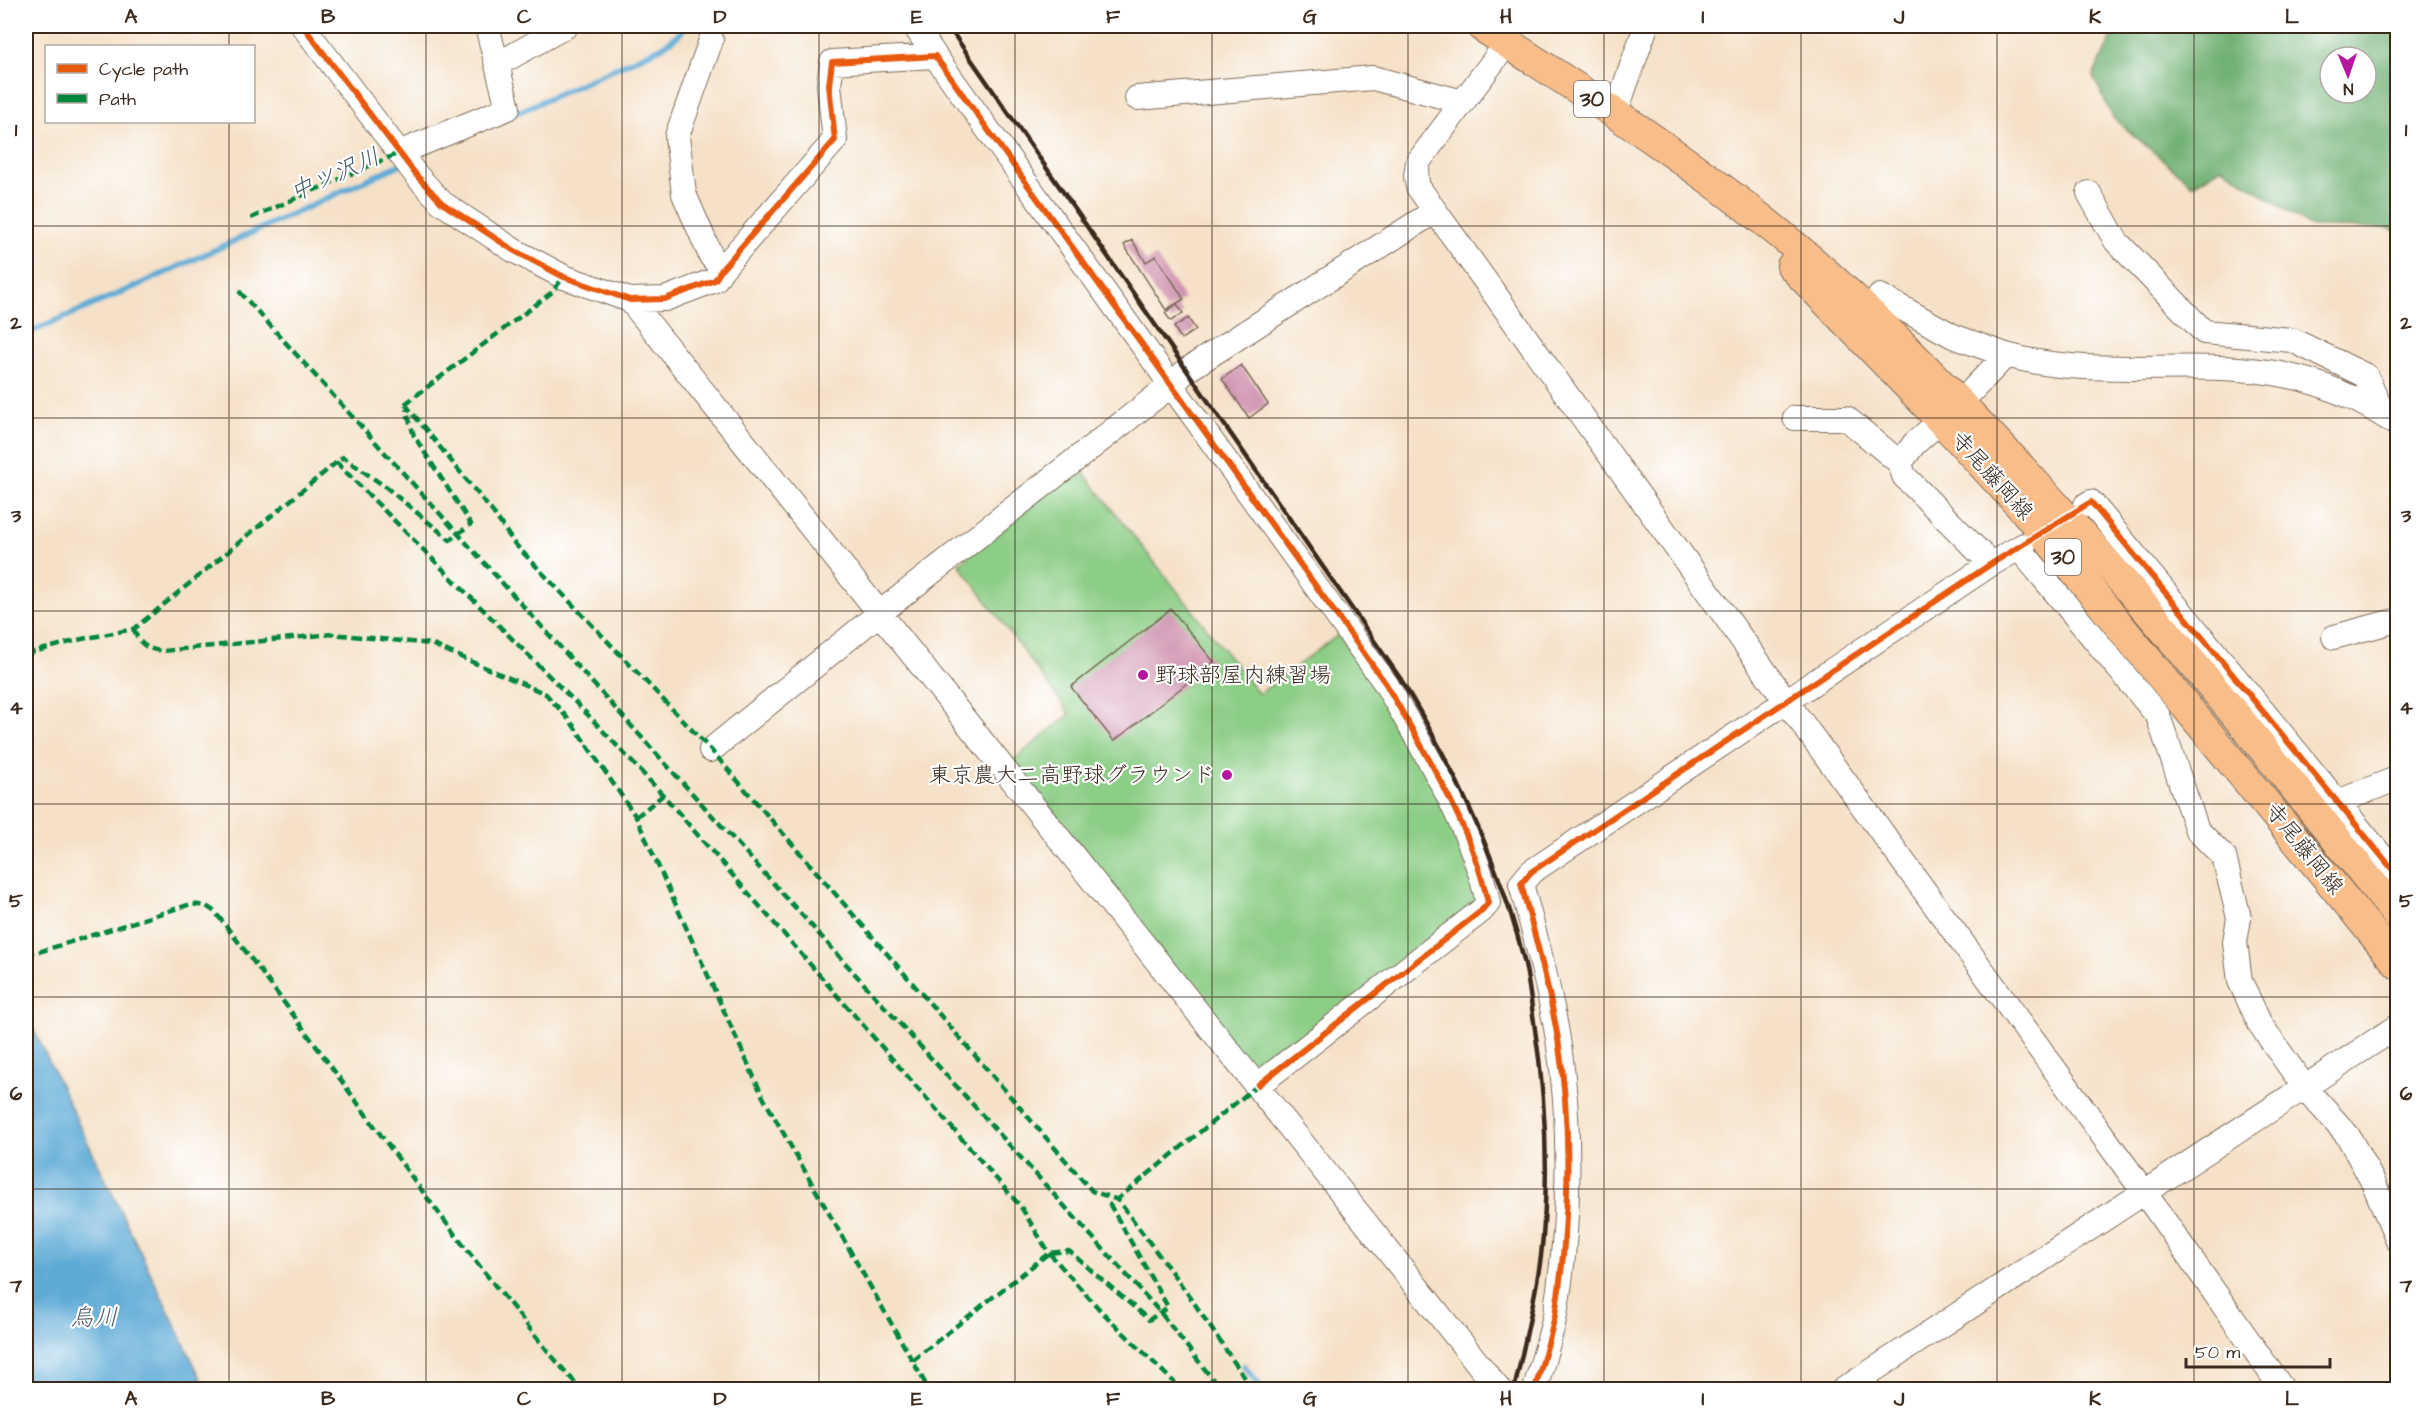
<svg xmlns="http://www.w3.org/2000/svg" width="2423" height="1415" font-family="'Architects Daughter','Klee One',sans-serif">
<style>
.green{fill:#8cce86;stroke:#647c52;stroke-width:1.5}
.forest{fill:#71b173;stroke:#566e48;stroke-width:1.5;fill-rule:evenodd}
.water{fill:#5daad6;stroke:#4c6a7a;stroke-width:1.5}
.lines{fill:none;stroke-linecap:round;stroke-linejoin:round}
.stream{stroke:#5daad6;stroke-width:6}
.building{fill:#cf91ae}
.minor-casing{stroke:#7c6a59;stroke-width:26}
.major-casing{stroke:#7c6a59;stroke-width:32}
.minor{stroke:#fff;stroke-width:24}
.major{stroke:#f8bd89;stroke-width:30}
.rail{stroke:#3b2a1e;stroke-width:4.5}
.quiet{stroke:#00873e;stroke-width:4.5;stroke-dasharray:9 4.5;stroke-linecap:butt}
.cycleway-casing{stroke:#fff;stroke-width:10}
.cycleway{stroke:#e8590c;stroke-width:6}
.grid{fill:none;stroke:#3b2a1e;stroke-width:1.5;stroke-opacity:0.55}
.poi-dot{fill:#b5179e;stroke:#fff;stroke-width:2}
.labels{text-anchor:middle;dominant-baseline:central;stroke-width:4.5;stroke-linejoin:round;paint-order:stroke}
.shield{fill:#fff;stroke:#766a62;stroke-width:1.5}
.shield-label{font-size:21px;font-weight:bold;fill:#3b2a1e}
.street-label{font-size:22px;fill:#3b2a1e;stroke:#fff}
.poi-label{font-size:22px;fill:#3b2a1e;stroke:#fff;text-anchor:start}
.water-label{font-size:24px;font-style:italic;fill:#495d68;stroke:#fff}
.neatline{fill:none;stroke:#3b2a1e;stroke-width:2}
.grid-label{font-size:20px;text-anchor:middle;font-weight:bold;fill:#3b2a1e}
</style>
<rect width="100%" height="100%" fill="#fff"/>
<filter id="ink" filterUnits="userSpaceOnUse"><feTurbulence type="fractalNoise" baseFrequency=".0167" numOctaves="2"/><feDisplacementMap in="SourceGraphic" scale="12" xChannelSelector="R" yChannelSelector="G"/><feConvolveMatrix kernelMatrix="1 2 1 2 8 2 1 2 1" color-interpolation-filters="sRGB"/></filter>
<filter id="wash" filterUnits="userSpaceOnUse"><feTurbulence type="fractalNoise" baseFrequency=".008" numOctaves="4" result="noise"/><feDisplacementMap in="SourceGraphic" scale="24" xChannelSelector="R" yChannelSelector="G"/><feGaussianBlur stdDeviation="1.35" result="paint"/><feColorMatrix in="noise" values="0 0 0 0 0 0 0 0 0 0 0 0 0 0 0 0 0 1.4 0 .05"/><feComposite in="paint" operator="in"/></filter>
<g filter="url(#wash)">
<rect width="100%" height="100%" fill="#f5e1c7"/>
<path class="green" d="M1079 467 1259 694 1338 635 1390 703 1438 789 1479 901 1257 1074 1012 761 1070 714 959 564Z"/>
<path class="forest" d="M2117 26H2397V232L2388 228 2311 227 2222 167 2193 185 2113 118 2093 76ZM2330 57H2366V93H2330Z"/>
<path class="water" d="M26 1015 34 1030 206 1389H26Z"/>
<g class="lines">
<path class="stream" d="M512 115 662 47 678 35 686 26
M26 334 143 283 401 164
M1244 1366 1263 1390"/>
</g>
<g id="blocks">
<path class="building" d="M1132 240 1146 262 1156 256 1184 299 1166 310 1124 245Z
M1177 304 1183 313 1171 321 1165 313Z
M1188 318 1196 330 1181 339 1174 327Z
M1241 365 1268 404 1249 418 1222 379Z
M1171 609 1214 662 1114 741 1071 687Z
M2398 1180V1203L2386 1189Z"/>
</g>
</g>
<g filter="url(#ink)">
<use href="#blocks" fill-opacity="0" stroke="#7c6a59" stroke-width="1.5"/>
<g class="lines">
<defs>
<path id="minor" d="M303 26 417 176 442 203 513 250 564 277 630 300 665 299 715 280 722 269 835 140 829 85 832 62 935 56
M915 26 935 56 1386 684C1424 751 1472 826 1488 903L1481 911 1258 1085
M711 40 677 136 684 194 711 256 722 269
M1507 43 1418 162 1416 176 1418 187 1786 701 2144 1192 2283 1390
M498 64 566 26
M1137 98 1373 78 1463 102
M1615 114 1646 26
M401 152 508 108 487 26
M2089 193 2116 241 2204 332 2292 340 2366 376 2384 416
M1880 296 1953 336 2006 355
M630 300 1499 1390
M1795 418H1846L1900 463
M2086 505 2091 502 2398 876
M2019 548 2158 716 2197 830 2224 857 2239 918 2235 942 2240 981 2260 1024 2305 1088 2348 1136 2373 1182 2398 1240
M1991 564 1904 476 1900 463 1914 444 1960 403 2006 355C2091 379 2180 360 2267 372 2314 378 2359 398 2398 425
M2334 637 2398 620
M711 750 881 612 1171 385 1187 370 1435 211
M2338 802 2398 778
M1535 1390C1541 1365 1550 1340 1555 1315 1570 1227 1572 1127 1558 1039 1549 986 1535 935 1521 884L1531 872 1991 564 2024 545
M1843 1390 2398 1026"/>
<path id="major" d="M1481 26C1589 96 1699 165 1798 249 1865 305 1927 369 1988 433 2134 586 2266 751 2398 916
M1792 266 1941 420 2026 512 2398 964"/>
</defs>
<use href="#minor" class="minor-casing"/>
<use href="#major" class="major-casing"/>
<use href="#minor" class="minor"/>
<use href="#major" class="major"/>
<path class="rail" d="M948 26 1400 678C1454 767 1500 862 1525 964 1529 982 1531 1003 1534 1022 1546 1100 1550 1178 1541 1256 1535 1301 1524 1345 1514 1390"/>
<path class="quiet" d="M251 218 401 152
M239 291 1160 1312 1221 1390
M405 404 495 515 514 543 711 750 1092 1191 1118 1200 1190 1297 1253 1390
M405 404 551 293 564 277
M336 462 589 716 663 795 1021 1207 1049 1253 1101 1311 1182 1390
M134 629C138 644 148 650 163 651L332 634 431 644 546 694 571 722 636 817 763 1097 929 1390
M26 654 82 639 134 629 343 457 387 488 450 540 471 524 414 436 406 409
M636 817 663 795
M26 956 191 904 206 906 215 912C312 1035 399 1166 497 1288 525 1322 551 1357 582 1390
M913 1360 1049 1253 1069 1251 1149 1320 1168 1307 1110 1205 1258 1085"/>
<defs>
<path id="cycleway" d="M303 26 417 176 442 203 513 250 564 277 630 300 665 299 715 280 722 269 835 140 829 85 832 62 935 56 1386 684C1424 751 1472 826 1488 903L1481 911 1258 1085
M1535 1390C1541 1365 1550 1340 1555 1315 1570 1227 1572 1127 1558 1039 1549 986 1535 935 1521 884L1531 872 1991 564 2086 505 2091 502 2398 876"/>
</defs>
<use href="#cycleway" class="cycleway-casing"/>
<use href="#cycleway" class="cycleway"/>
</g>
</g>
<path class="grid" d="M229 26V46M426 26V1390M622 26V1390M819 26V1390M1015 26V1390M1212 26V1390M1408 26V1390M1604 26V1390M1801 26V1390M1997 26V1390M2194 26V1390M229 122V1390M26 226H2398M26 418H2398M26 611H2398M26 804H2398M26 997H2398M26 1189H2398"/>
<g class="poi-dot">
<circle cx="1143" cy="675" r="6"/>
<circle cx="1227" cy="775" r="6"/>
</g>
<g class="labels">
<g class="shield">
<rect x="1574" y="81" width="36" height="36" rx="4.5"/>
<rect x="2045" y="539" width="36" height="36" rx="4.5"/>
</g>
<g class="shield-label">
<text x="1592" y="99">30</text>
<text x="2063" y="557">30</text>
</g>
<g class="street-label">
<text transform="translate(1992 476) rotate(48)">寺尾藤岡線</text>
<text transform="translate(2304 849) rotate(51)">寺尾藤岡線</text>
</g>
<g class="poi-label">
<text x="1155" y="675">野球部屋内練習場</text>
<text x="1215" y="775" text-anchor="end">東京農大二高野球グラウンド</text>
</g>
<g class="water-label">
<text transform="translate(335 175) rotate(-24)">中ツ沢川</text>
<text x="94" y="1318">烏川</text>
</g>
</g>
<rect width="2423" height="1415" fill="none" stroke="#fff" stroke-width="66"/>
<rect x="45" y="45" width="210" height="78" fill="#ffffff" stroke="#b1aaa5" stroke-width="1.5"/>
<rect x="57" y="64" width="30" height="9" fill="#e8590c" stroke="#b1aaa5" stroke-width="1.5"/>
<text x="99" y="75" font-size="18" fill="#3b2a1e">Cycle path</text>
<rect x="57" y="94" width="30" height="9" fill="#00873e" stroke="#b1aaa5" stroke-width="1.5"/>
<text x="99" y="105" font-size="18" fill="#3b2a1e">Path</text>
<g transform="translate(2348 75) rotate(178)"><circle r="28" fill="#ffffff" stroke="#b1aaa5" stroke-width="1.5"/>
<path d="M0-4.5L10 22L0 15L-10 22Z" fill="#b5179e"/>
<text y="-9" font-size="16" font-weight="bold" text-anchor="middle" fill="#3b2a1e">N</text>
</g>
<path d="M2186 1358v9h144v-9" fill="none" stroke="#3b2a1e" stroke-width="3"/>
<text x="2195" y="1358" font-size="18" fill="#3b2a1e" stroke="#ffffff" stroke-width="4.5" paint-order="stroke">50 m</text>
<rect x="33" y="33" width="2357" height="1349" class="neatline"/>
<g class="grid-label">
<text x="131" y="23">A</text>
<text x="328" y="23">B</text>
<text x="524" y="23">C</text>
<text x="720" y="23">D</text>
<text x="917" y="23">E</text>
<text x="1113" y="23">F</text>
<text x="1310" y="23">G</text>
<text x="1506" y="23">H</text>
<text x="1703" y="23">I</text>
<text x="1899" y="23">J</text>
<text x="2095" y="23">K</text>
<text x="2292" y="23">L</text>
<text x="16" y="136">1</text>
<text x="2406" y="136">1</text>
<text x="16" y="329">2</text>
<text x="2406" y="329">2</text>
<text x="16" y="522">3</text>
<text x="2406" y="522">3</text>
<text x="16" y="714">4</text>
<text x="2406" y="714">4</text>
<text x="16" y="907">5</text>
<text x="2406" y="907">5</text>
<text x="16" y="1100">6</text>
<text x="2406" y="1100">6</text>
<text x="16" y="1292">7</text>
<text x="2406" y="1292">7</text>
<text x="131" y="1405">A</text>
<text x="328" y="1405">B</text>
<text x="524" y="1405">C</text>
<text x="720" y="1405">D</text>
<text x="917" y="1405">E</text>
<text x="1113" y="1405">F</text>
<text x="1310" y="1405">G</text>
<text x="1506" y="1405">H</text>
<text x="1703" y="1405">I</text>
<text x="1899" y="1405">J</text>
<text x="2095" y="1405">K</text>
<text x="2292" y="1405">L</text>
</g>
</svg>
